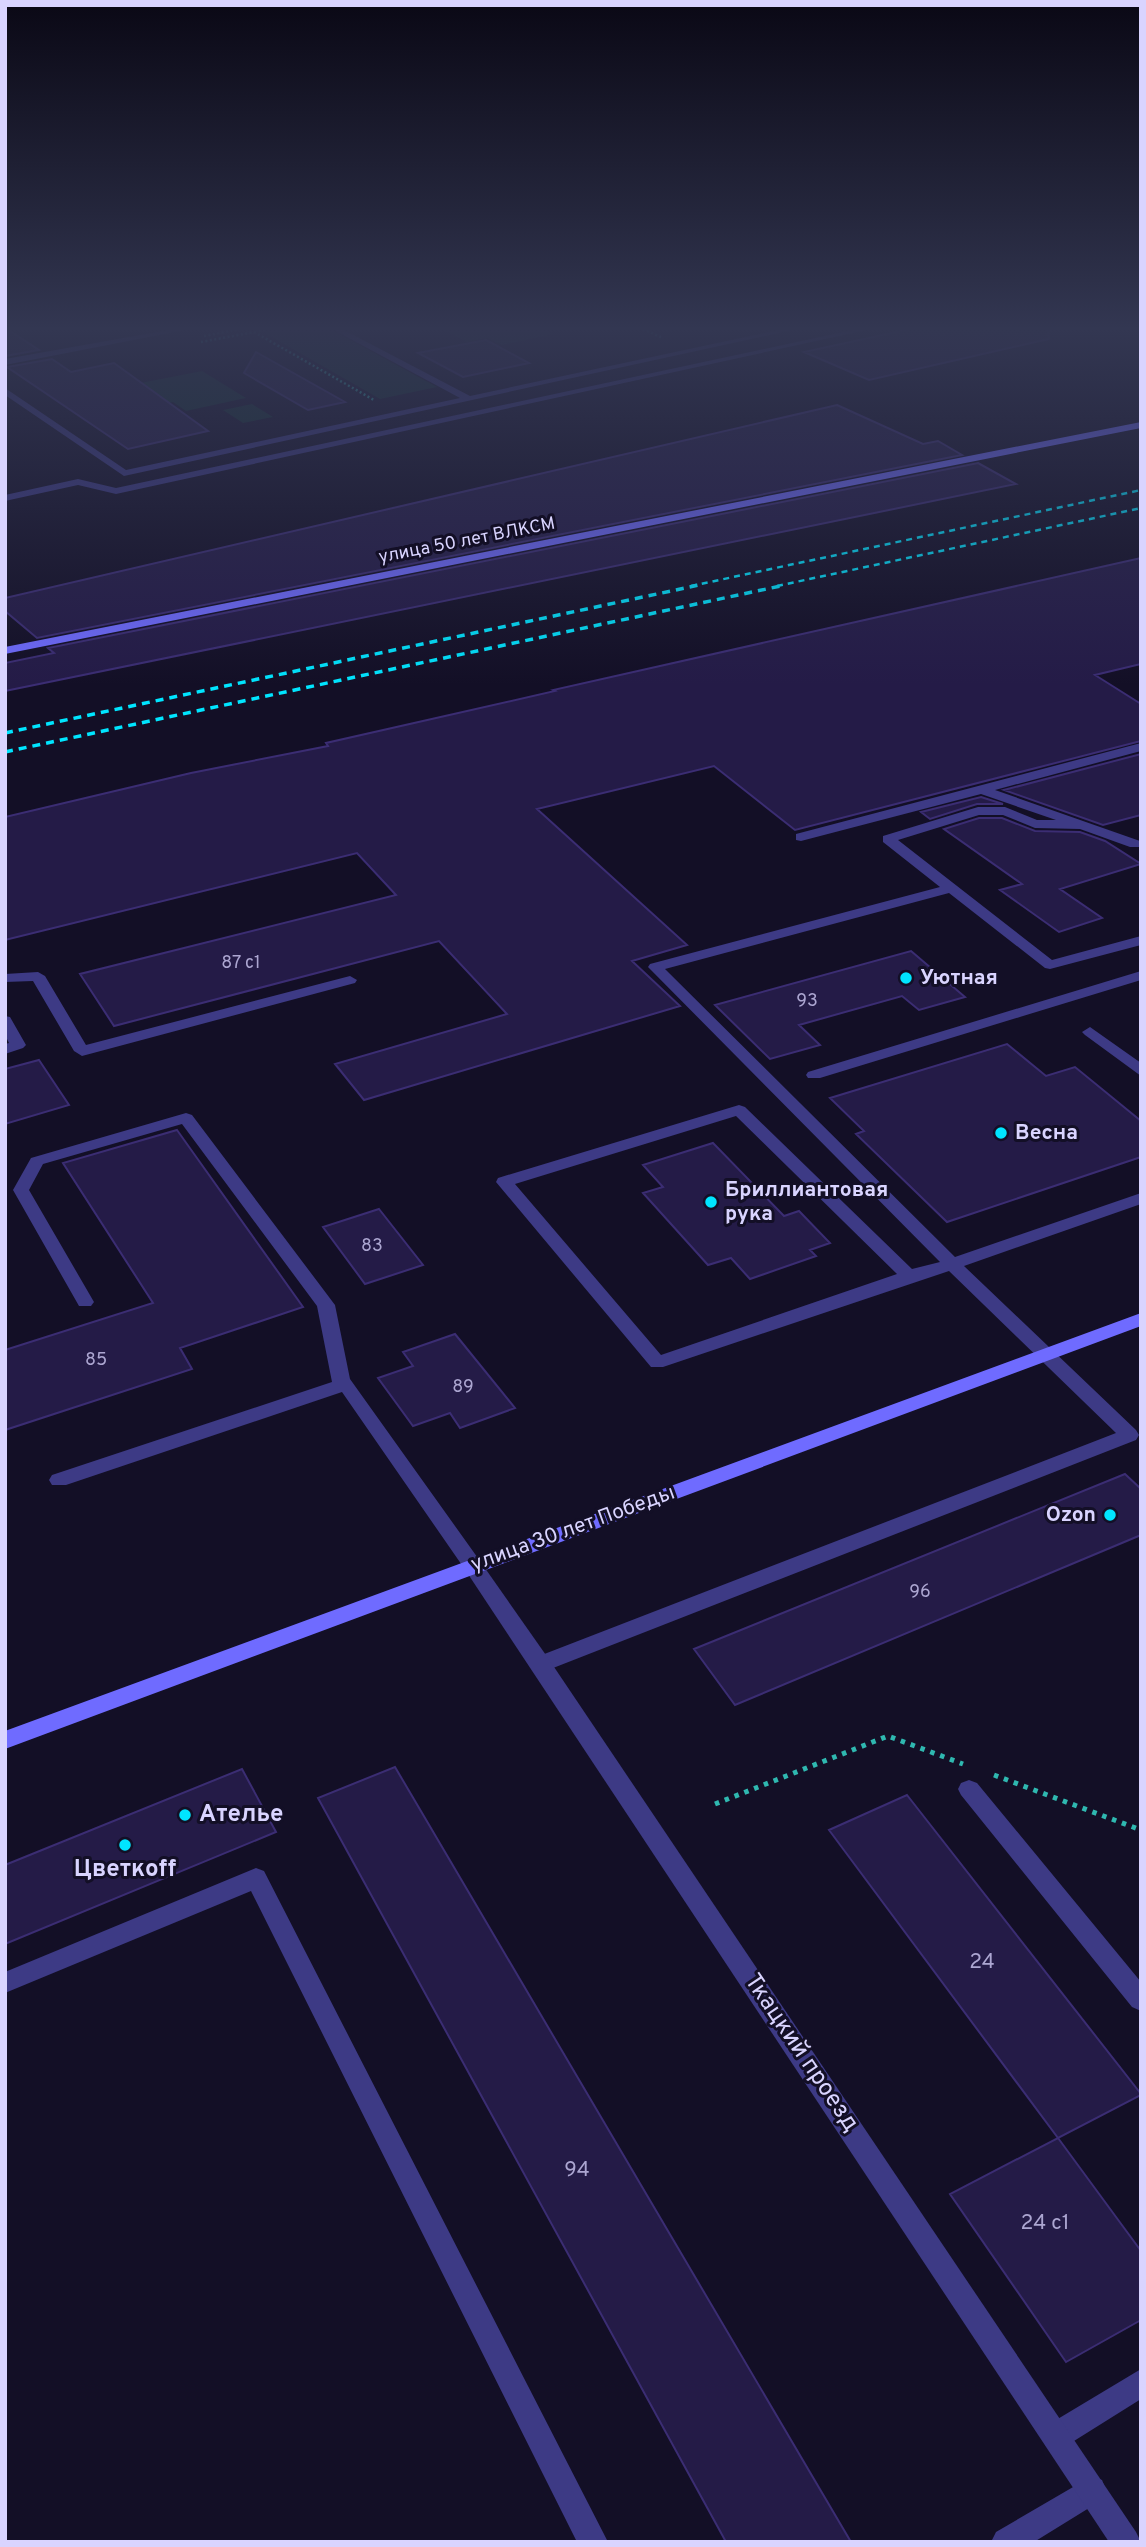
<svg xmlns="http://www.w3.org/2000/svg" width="1146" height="2547" font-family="Overpass,sans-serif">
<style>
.green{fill:#12302f}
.building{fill:#241b47;stroke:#3b2d73;stroke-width:2}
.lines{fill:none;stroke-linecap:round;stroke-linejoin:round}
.path-far1{stroke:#2fb8b0;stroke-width:2.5;stroke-dasharray:2 2.5;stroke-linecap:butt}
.path{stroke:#2fb8b0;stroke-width:5;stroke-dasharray:4.5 6;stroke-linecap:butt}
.lane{fill:#3d3a85;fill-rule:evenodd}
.street{fill:#3d3a85;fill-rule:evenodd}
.secondary{fill:#6f6bff;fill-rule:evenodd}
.rail-far1{stroke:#00e5ff;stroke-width:2.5;stroke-dasharray:6 5;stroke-linecap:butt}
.rail{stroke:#00e5ff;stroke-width:3.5;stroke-dasharray:8 6;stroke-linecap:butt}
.poi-dot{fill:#00e5ff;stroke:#130f26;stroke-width:2.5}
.labels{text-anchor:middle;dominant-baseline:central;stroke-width:6;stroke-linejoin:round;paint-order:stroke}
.far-street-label{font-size:18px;fill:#d9d4ff;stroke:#130f26}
.number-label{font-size:18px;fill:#aca6d1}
.poi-label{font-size:21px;font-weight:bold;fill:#d9d4ff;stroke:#130f26;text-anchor:start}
.street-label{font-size:21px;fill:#d9d4ff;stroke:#130f26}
.near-number-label{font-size:21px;fill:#aca6d1}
.near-poi-label{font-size:24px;font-weight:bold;fill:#d9d4ff;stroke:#130f26;text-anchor:start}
.near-street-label{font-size:24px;fill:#d9d4ff;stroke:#130f26}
</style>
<rect width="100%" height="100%" fill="#130f26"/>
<path class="green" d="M281 329H330L437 387 380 399 263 332Z
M441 329H542L554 334 502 345 487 338 467 342Z
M202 371 246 398 186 411 173 402 150 407 120 387Z
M252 404 273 417 243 423 223 410Z"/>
<path class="building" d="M5 329H7L39 350 5 356Z
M910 329H1048L1049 339 869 380 804 352Z
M486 340 529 363 463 377 418 353Z
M256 352 345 402 308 410 244 373Z
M52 359 71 372 114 363 208 431 128 449 7 367Z
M837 405 923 444 938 441 962 455 37 638 5 611V598Z
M978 463 1016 484 5 691V663L54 653 48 648Z
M1141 558V664L1095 675 1141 704V741L795 830 714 766 537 809 687 945 632 961 680 1006 364 1100 335 1064 507 1014 439 941 114 1026 80 974 396 895 357 853 5 940V817L191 773 328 746 326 743 555 691 553 690Z
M1141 754V815L1103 825 1004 790Z
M981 797 1003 804H977L930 819 921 812Z
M979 818H1002L1035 831 1080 832 1105 841 1141 864 1060 889 1102 918 1059 932 1000 890 1022 884 944 829Z
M911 951 965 997 919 1010 902 996 799 1025 820 1045 770 1059 715 1005Z
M1007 1044 1046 1076 1075 1067 1141 1121V1157L947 1222 856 1134 864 1131 830 1098Z
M39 1060 69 1105 5 1124V1069Z
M177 1130 303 1307 180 1348 192 1369 5 1430V1350L153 1303 63 1163Z
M713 1143 784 1216 799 1211 830 1243 810 1250 816 1256 750 1279 731 1258 708 1265 643 1193 663 1187 643 1165Z
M379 1209 423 1265 365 1284 323 1227Z
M455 1334 515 1408 460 1428 450 1413 413 1426 378 1378 413 1366 403 1352Z
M1125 1474 1141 1489V1535L735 1705 694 1649Z
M395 1767 851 2542H726L318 1798Z
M242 1769 276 1832 5 1944V1865Z
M907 1795 1141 2094V2095L1058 2138 829 1830Z
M1058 2138 1141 2251V2320L1066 2362 950 2194Z"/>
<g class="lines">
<path class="path-far1" d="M643 329 661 337
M254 332 374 400
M204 336 241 329
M201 342 270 329"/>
<path class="path" d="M994 1775 1141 1830
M715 1804 888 1736 963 1764"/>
<path class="lane" d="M174 329H190L5 365V359Z
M332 329H342L470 396 783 329H797L124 476 5 395V388L126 470 460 398Z
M857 329H871L116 494 78 485 5 501V495L78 479 116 488Z
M1141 743V751L995 790 1140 841V847H1130L1080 829 1035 828 1003 815H979L898 840 1052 960 1141 936V945L1050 969 1045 968 949 893 665 969 955 1257 1141 1193V1204L964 1266 1136 1430 1139 1435 1136 1440 548 1670 541 1672 534 1670 530 1664 534 1658 1116 1433 949 1271 663 1367H651L496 1182 498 1178 739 1105 745 1107 912 1269 940 1262 648 967 650 964 940 887 883 842V836L978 807H1005L1037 820H1056L981 794 801 841 796 840V834ZM736 1116 897 1274 661 1355 515 1184Z
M1141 971V980L820 1078H808L806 1075 808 1072Z
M38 972 45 976 86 1045 350 976 357 980 355 983 82 1056 74 1051 33 981 5 982V974Z
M5 1016 10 1017 26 1045 23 1048 5 1054V1044L9 1043 5 1035Z
M1090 1027 1141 1063V1076L1085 1035 1082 1032Z
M186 1113 192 1115 335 1305 350 1379 480 1561 483 1566 480 1571 473 1573 466 1571 342 1392 66 1485H52L49 1480 52 1475 332 1382 317 1306 182 1124 43 1164 29 1190 94 1302 91 1306H79L13 1190 31 1158Z
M969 1780 977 1783 1141 1982V2011L1132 2007 961 1795 958 1789 961 1783Z
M256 1868 264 1871 608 2542H577L251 1891 5 1993V1972Z
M1141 2369V2399L1066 2446 1056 2450 1046 2446 1042 2436 1046 2426Z
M1092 2476 1102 2480 1106 2490 1102 2500 1034 2542H991L996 2532Z"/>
<path class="street" d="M473 1559 480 1561 548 1658 1136 2532 1141 2542H1109L466 1571 463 1566 466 1561Z"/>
<path class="secondary" d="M1141 422V428L5 654V647Z
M1141 1313V1326L5 1749V1731Z"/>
<path class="rail-far1" d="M691 586 1141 490
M777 586 1141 508"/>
<path class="rail" d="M5 733 699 585
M5 752 785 585"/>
</g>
<linearGradient id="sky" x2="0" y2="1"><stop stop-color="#0a0815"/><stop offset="0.48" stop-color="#333752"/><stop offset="1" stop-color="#333752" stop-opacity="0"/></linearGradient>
<rect width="1146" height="685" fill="url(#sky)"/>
<g class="poi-dot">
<circle cx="906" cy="978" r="7"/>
<circle cx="1001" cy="1133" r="7"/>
<circle cx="711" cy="1202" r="7"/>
<circle cx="1110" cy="1515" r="7"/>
<circle cx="185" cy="1815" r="7"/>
<circle cx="125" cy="1845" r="7"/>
</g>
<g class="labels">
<g class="far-street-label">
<text transform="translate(467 541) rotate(-11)">улица 50 лет ВЛКСМ</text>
</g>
<g class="number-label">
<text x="241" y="963">87 с1</text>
<text x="807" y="1001">93</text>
<text x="372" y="1246">83</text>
<text x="96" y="1360">85</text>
<text x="463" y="1387">89</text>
<text x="920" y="1592">96</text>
</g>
<g class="poi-label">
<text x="920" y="978">Уютная</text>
<text x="1015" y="1133">Весна</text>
<text x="725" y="1190">Бриллиантовая<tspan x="725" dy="24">рука</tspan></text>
<text x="1096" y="1515" text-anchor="end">Ozon</text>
</g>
<g class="street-label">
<text transform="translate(573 1529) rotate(-20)">улица 30 лет Победы</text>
</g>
<g class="near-number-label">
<text x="982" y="1962">24</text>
<text x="577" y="2170">94</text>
<text x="1045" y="2223">24 с1</text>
</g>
<g class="near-poi-label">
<text x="199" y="1815">Ателье</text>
<text x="125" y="1870" text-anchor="middle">Цветкоff</text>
</g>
<g class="near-street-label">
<text transform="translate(801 2053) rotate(56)">Ткацкий проезд</text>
</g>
</g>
<rect width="1146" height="2547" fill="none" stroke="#d9d4ff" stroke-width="14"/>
</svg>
